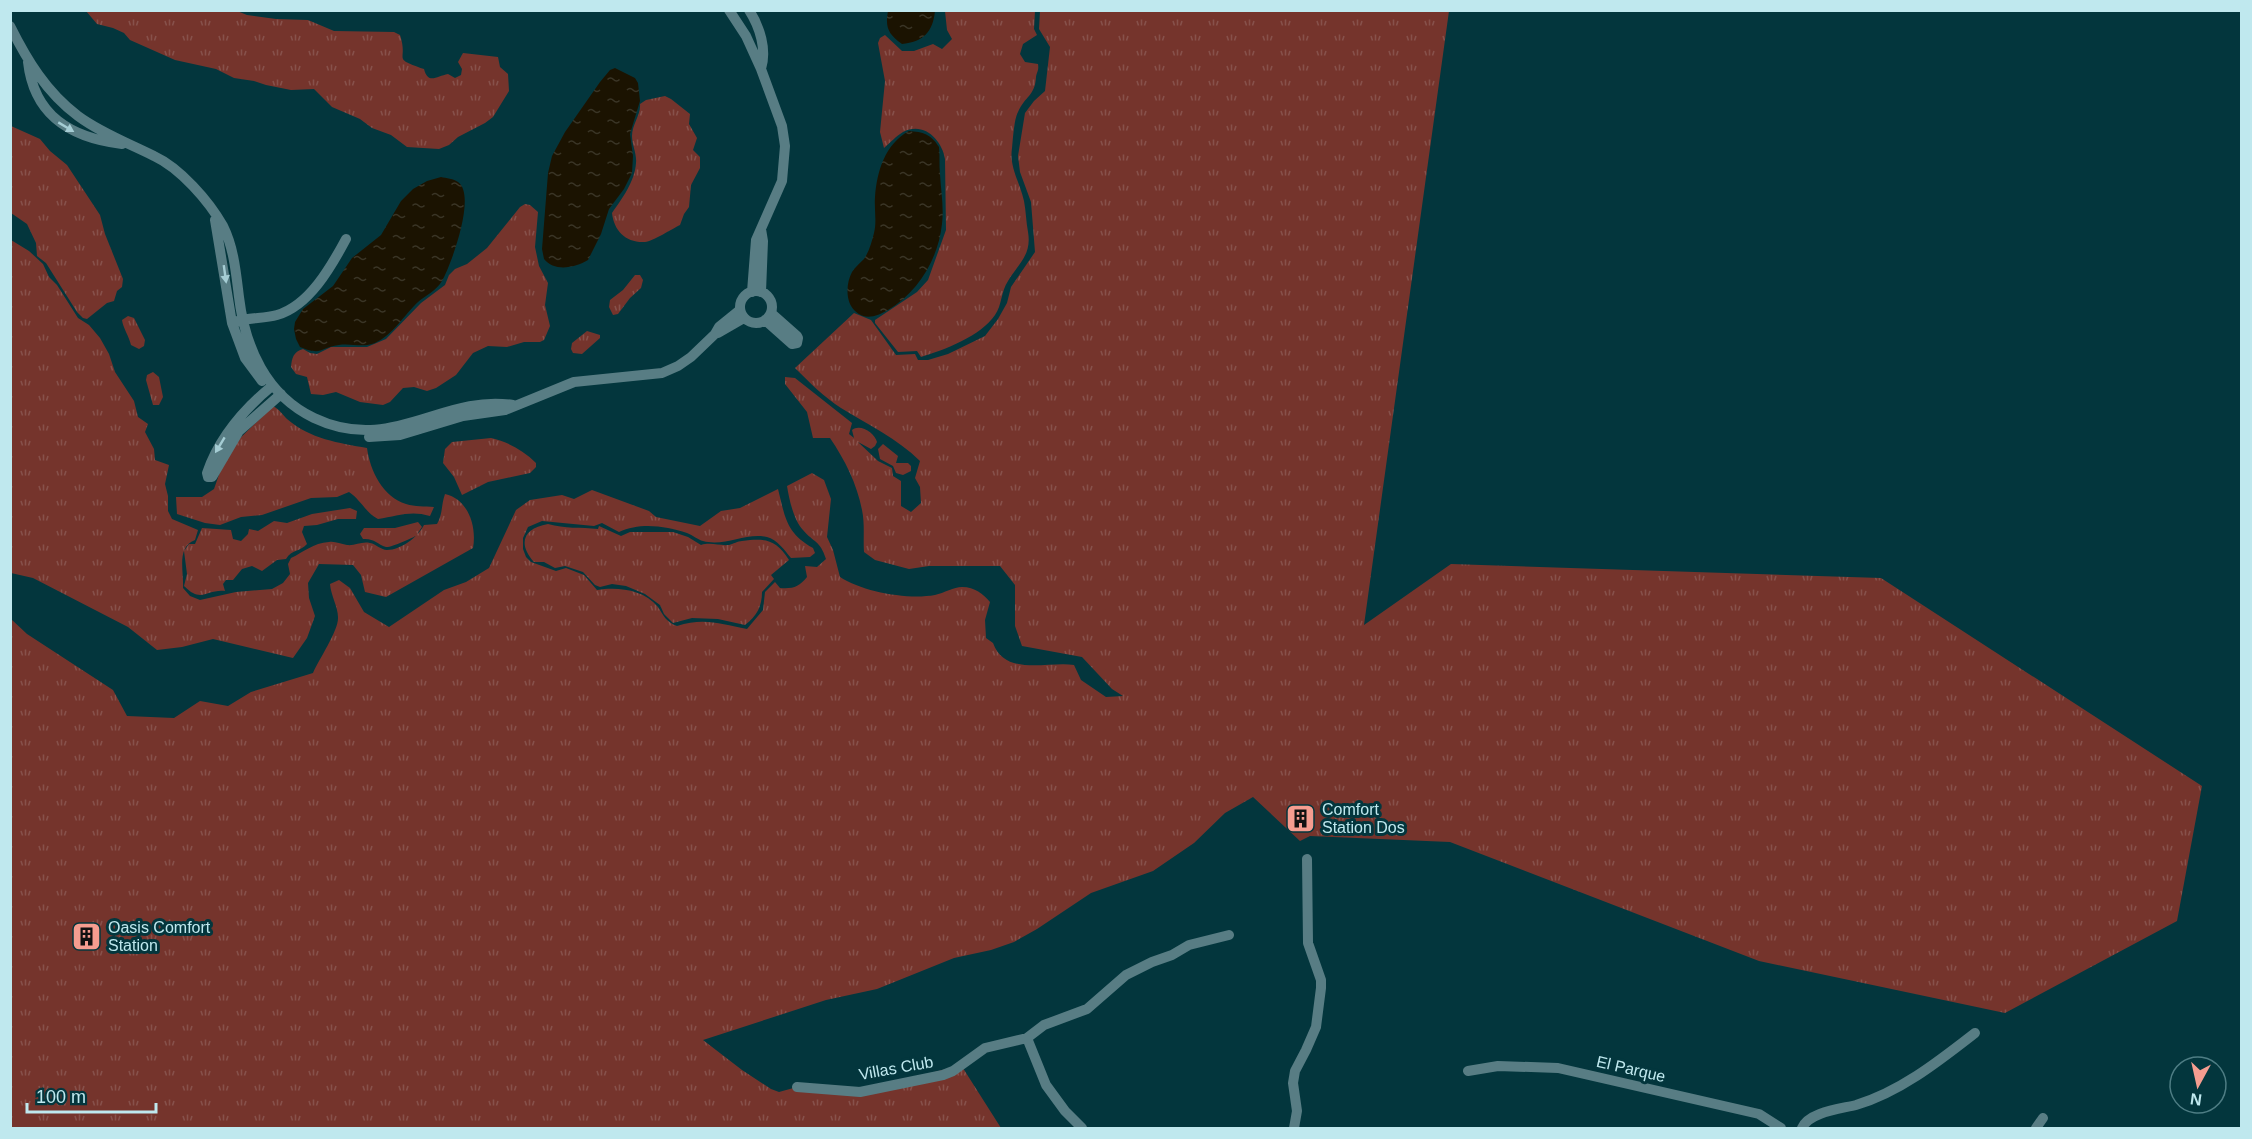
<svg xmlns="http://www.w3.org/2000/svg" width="2252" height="1139" font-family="Arial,sans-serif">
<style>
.grass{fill:url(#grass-tufts)}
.water{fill:url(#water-ripples)}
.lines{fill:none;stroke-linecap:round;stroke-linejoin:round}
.minor{stroke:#587d84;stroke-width:10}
.oneway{fill:#a5cdd4}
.labels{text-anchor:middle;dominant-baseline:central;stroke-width:6;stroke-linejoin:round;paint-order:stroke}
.poi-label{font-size:16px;fill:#bfe8ee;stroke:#03363d;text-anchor:start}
.street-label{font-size:16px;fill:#bfe8ee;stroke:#03363d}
</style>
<defs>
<pattern id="grass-tufts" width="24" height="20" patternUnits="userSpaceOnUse" patternTransform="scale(1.5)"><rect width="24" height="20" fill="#75342c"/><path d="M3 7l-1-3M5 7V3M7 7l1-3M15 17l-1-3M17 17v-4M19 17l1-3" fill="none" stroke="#87514b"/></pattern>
<pattern id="water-ripples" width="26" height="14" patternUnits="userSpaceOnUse" patternTransform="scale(1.5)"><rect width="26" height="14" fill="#1b1301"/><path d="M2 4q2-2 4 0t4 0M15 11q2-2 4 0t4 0" fill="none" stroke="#3a3526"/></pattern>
</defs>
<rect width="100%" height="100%" fill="#03363d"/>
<path class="grass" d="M86 11H237L247 15 276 19 308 20 334 31 394 32 400 35C409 62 390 57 424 69 428 85 437 76 448 74L455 78 461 75 462 69 458 62 463 53 498 57 500 67 508 74 509 91 493 117 485 123 458 137 449 145 439 149 407 147 391 135 372 128 360 119 332 107 314 89 291 90 266 85 254 81 234 78 216 69 175 60 130 40 124 33 113 28 97 24Z
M945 11H1035L1034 29 1037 35 1023 44 1020 54 1025 62 1038 64C1039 71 1037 71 1036 77 1035 96 1025 96 1018 112 1014 119 1013 139 1012 148 1009 168 1020 182 1024 201 1026 211 1026 222 1028 232 1032 255 1018 264 1008 281 1001 291 1002 305 995 315 981 336 944 350 921 357L917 351 898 352 875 323V320L917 292 928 280 946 230 945 159C942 140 924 121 903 132 896 136 890 143 884 148L880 132 885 81 878 43 880 38 885 35 902 51H914L933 44 942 49 952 39 947 30Z
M1040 11H1449L1364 625 1451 564 1881 578 2202 786 2177 921 2005 1013 1759 961 1450 842 1310 836 1300 841 1253 797 1225 813 1194 843 1153 871 1091 893 1037 929 1014 942 991 950 954 958 877 989 826 1000 703 1040 742 1070 771 1089 779 1092 797 1087 860 1092 961 1065 1001 1128H11V619L27 634 113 690 127 716 174 718 200 701 228 706 251 692 313 673C319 659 339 630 338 617 338 607 331 596 330 584L339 580 350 588 364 612 389 627 444 590 466 582 489 568 516 510 530 500 562 495 574 499 592 490 649 511 656 517 700 526 721 511 740 508 778 489C785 517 786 533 813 548L815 553 810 557 791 558C785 551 777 539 767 537 746 532 725 547 703 541 698 540 693 535 687 533 666 526 640 522 619 532L602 523 594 526 542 521 528 527 523 538V549L526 557 531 562 556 571 566 568 584 575 597 590C617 587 643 589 658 607 664 616 666 622 677 626 704 617 721 624 747 629L763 610 765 592 775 582 780 588C793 589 799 587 807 577L805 566 817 567 826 559C820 540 814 543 803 530 794 521 789 499 787 486L812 473 824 480 831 499 827 537 833 550 840 577C863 592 908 600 935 595 944 593 954 587 962 587 975 587 983 594 990 602L985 620 986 638 993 643C1005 677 1048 661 1074 665L1081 680 1106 697 1123 696 1112 689 1082 657 1022 646 1015 626V585L1000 566H929L909 569 875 560 864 552C863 539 865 524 862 510 857 484 845 460 830 438H813L807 412 785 384V377L795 378 852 423 849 434 854 438 852 430C860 423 875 433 877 442L875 446 871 449 858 442 878 461 892 468 893 476 901 481V506L911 512 921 503 920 487 915 478 920 461C898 439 867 424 841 408 824 397 809 382 795 368L854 313 871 320 896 355 915 354 918 360H928L948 354 985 336 998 319 1007 303 1011 287 1035 252 1031 202 1020 172 1018 156 1025 113 1034 101 1045 91 1050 47 1039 29Z
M665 96 671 99 690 114 689 124 697 138 693 150 700 157V168L691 185 689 207 684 214 680 225C672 229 653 241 645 242 626 243 614 231 612 213 622 199 635 181 636 163 637 154 632 145 632 136 632 124 641 115 640 104L646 100Z
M11 126 40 139 50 151 67 165 100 215 105 234 123 279 122 287 117 291 114 301 107 303 87 319 83 318 77 312 46 263 37 256 36 243 27 224 11 213Z
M525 204 530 205 538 212 535 247 539 266 548 283 545 305 550 326 544 340 540 342H524L507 347 488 346 473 353 456 375 436 388 427 391 414 387 403 388 390 402 383 405 360 402 336 392 323 395 311 394 307 377 296 374 291 367C292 358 293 352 303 349L310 353 317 354 331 347H367L386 339 421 303 445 285 449 275 455 269 467 264 487 248 520 207Z
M11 240 29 251 43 264 49 277 57 285 78 318 89 325 100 338 109 354 115 372 134 401 138 417 148 424 145 432 154 449 155 460 169 465 165 484 168 496V511L172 519 198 530 195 540C176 547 184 571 183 588L190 596 200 600 236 592 272 589 283 583 290 574 288 564 291 558C304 552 313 543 329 542 335 541 340 544 347 545 355 546 362 541 370 543 376 544 381 550 387 550 401 550 418 537 424 525L437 524C443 514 441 505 445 494 468 499 477 526 473 548L386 597 365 592 361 575 353 565 319 564 308 583 309 598 315 616 307 638 293 658 213 639 182 647 157 650 128 627 33 578 11 573Z
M635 275H640L643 280 641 288 630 298 618 314 613 315 609 307 610 300 623 290Z
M128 316 134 318 145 340 144 346 139 349 131 345C129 336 123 328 122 320Z
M587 331 600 335V338L582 354 573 353 571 349 572 343Z
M153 372 159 377 163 397 159 405H153L146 380 147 375Z
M273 406C280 410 282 414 287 419 310 439 339 443 367 448 370 471 383 497 406 504 415 507 424 506 434 507L430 516C411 510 397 516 378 519 366 513 361 500 349 492L337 497 311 498 262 515 241 517 220 525 205 523 177 514 176 497H202L214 489 223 463 233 445Z
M491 438C508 442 523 450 536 463V467L530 473 488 482 462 495 454 477 443 463 445 449 452 442Z
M883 444 898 456 896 463H908L911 466V471L903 475 896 473 893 466 880 459 878 449Z
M350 508 357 511 356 519H338L317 525 304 526 302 532 307 544C300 552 292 549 286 559L277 560 262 571 252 566 242 569 233 580H226L223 584 225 591C206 589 202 604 184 586L187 574 184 551 189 544H195L202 528 231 530 233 539 241 541 248 534 249 529 258 531 274 521 287 523 312 514Z
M418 522 422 527C421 528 418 533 417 535 413 538 390 548 386 547 377 544 374 538 363 539L360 534 364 528H395Z
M548 524C565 529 580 527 598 529L599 526 621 536 630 532H673L688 537 701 545C711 542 719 546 729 545 733 544 738 541 742 541 765 538 776 539 789 560L771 575 774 579 762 592C762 606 757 616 745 625L718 619 692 618 673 623 664 614 660 605 645 594 626 586 612 584 600 587 595 585 583 572 565 566 555 568 544 562H534C517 543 524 528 548 524Z"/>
<path class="water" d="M888 11H935C933 32 923 42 902 44 888 34 885 27 888 11Z
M615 68 635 78 638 83 640 101 630 134 633 156 632 173 624 189 609 209 601 234 588 260C575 268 554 272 544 259L542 249 548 173 552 156 565 132 600 82 610 70Z
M909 131C923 132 931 134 939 147 940 156 939 165 940 174 941 191 944 208 942 224 938 260 918 292 888 310 877 316 866 321 855 311 845 302 846 283 852 272 855 267 860 263 864 259 869 252 872 241 874 233 877 221 874 209 875 197 877 171 885 144 909 131Z
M441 177C446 178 454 179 458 182 477 195 451 265 442 281 436 291 426 295 418 302 404 315 393 335 375 343 364 348 350 343 339 345 319 348 322 356 300 347L296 339 294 329 295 322 303 309 333 286 352 258 381 235 401 201 413 189 427 181Z"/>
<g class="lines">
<path class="minor" d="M729 10 746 36 761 69 782 126 785 146 782 181 756 240 752 292
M749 10C760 27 767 50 761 69
M10 26C27 60 46 92 78 116 101 133 128 143 154 156 180 168 209 201 223 226 234 248 236 273 239 297 245 347 266 395 314 418 392 455 441 394 513 405
M28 62C34 116 71 138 122 144
M215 220 232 323 245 358 262 381
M740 307a16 16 0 1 1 32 0a16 16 0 1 1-32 0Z
M761 292 763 241 761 229
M765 320 792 344 797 343 798 338 797 336 771 313
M235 322C249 317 263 319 277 315 309 306 331 267 346 239
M718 333 744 318
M272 386C244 409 219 438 207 473L208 477H212L239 431 281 394
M369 437 400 435 463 416 505 410 574 382 662 373 678 366 691 357 715 334 719 327 740 310
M1027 1038 1046 1085 1065 1111 1082 1128
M1468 1071 1498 1066 1558 1068 1759 1114 1781 1128
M797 1087 860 1092 943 1075 953 1071 985 1048 1027 1038 1044 1025 1087 1009 1126 975 1152 962 1172 955 1189 945 1229 935
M1294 1128 1297 1111 1293 1083 1295 1071 1306 1050 1316 1027 1321 988V980L1308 943 1307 859
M1802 1128C1809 1112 1840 1109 1856 1105 1900 1092 1939 1061 1975 1033
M2036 1128 2043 1118"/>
</g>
<defs><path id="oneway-solid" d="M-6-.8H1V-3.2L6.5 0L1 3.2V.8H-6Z" transform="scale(1.5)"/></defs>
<g class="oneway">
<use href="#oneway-solid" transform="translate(66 127) rotate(31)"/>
<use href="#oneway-solid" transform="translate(225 274) rotate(82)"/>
<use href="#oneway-solid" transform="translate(220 445) rotate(121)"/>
</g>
<defs>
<symbol id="building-square" viewBox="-11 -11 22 22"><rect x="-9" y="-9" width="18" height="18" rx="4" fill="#f59d90" stroke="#03363d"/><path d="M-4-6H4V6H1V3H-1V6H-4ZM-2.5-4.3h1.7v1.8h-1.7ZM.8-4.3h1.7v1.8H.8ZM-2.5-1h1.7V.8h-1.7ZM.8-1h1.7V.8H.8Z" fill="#111"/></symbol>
</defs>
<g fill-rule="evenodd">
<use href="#building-square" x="1284" y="802" width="33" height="33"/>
<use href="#building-square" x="70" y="920" width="33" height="33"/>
</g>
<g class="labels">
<g class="poi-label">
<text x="1322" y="809">Comfort<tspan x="1322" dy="18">Station Dos</tspan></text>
<text x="108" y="927">Oasis Comfort<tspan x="108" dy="18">Station</tspan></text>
</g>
<g class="street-label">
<text transform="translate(896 1068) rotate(-10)">Villas Club</text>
<text transform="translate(1631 1069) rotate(13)">El Parque</text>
</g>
</g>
<rect width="2252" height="1139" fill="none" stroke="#bfe8ee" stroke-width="24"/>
<g transform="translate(2198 1085) rotate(188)"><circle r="28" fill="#03363d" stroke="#4e7d84" stroke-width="1.5"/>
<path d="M0-4.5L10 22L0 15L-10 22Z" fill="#f59d90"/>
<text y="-9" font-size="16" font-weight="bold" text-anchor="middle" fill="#bfe8ee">N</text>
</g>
<path d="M27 1103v9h129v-9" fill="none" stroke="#bfe8ee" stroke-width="3"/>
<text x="36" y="1103" font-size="18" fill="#bfe8ee" stroke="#03363d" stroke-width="4.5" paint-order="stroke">100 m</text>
</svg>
